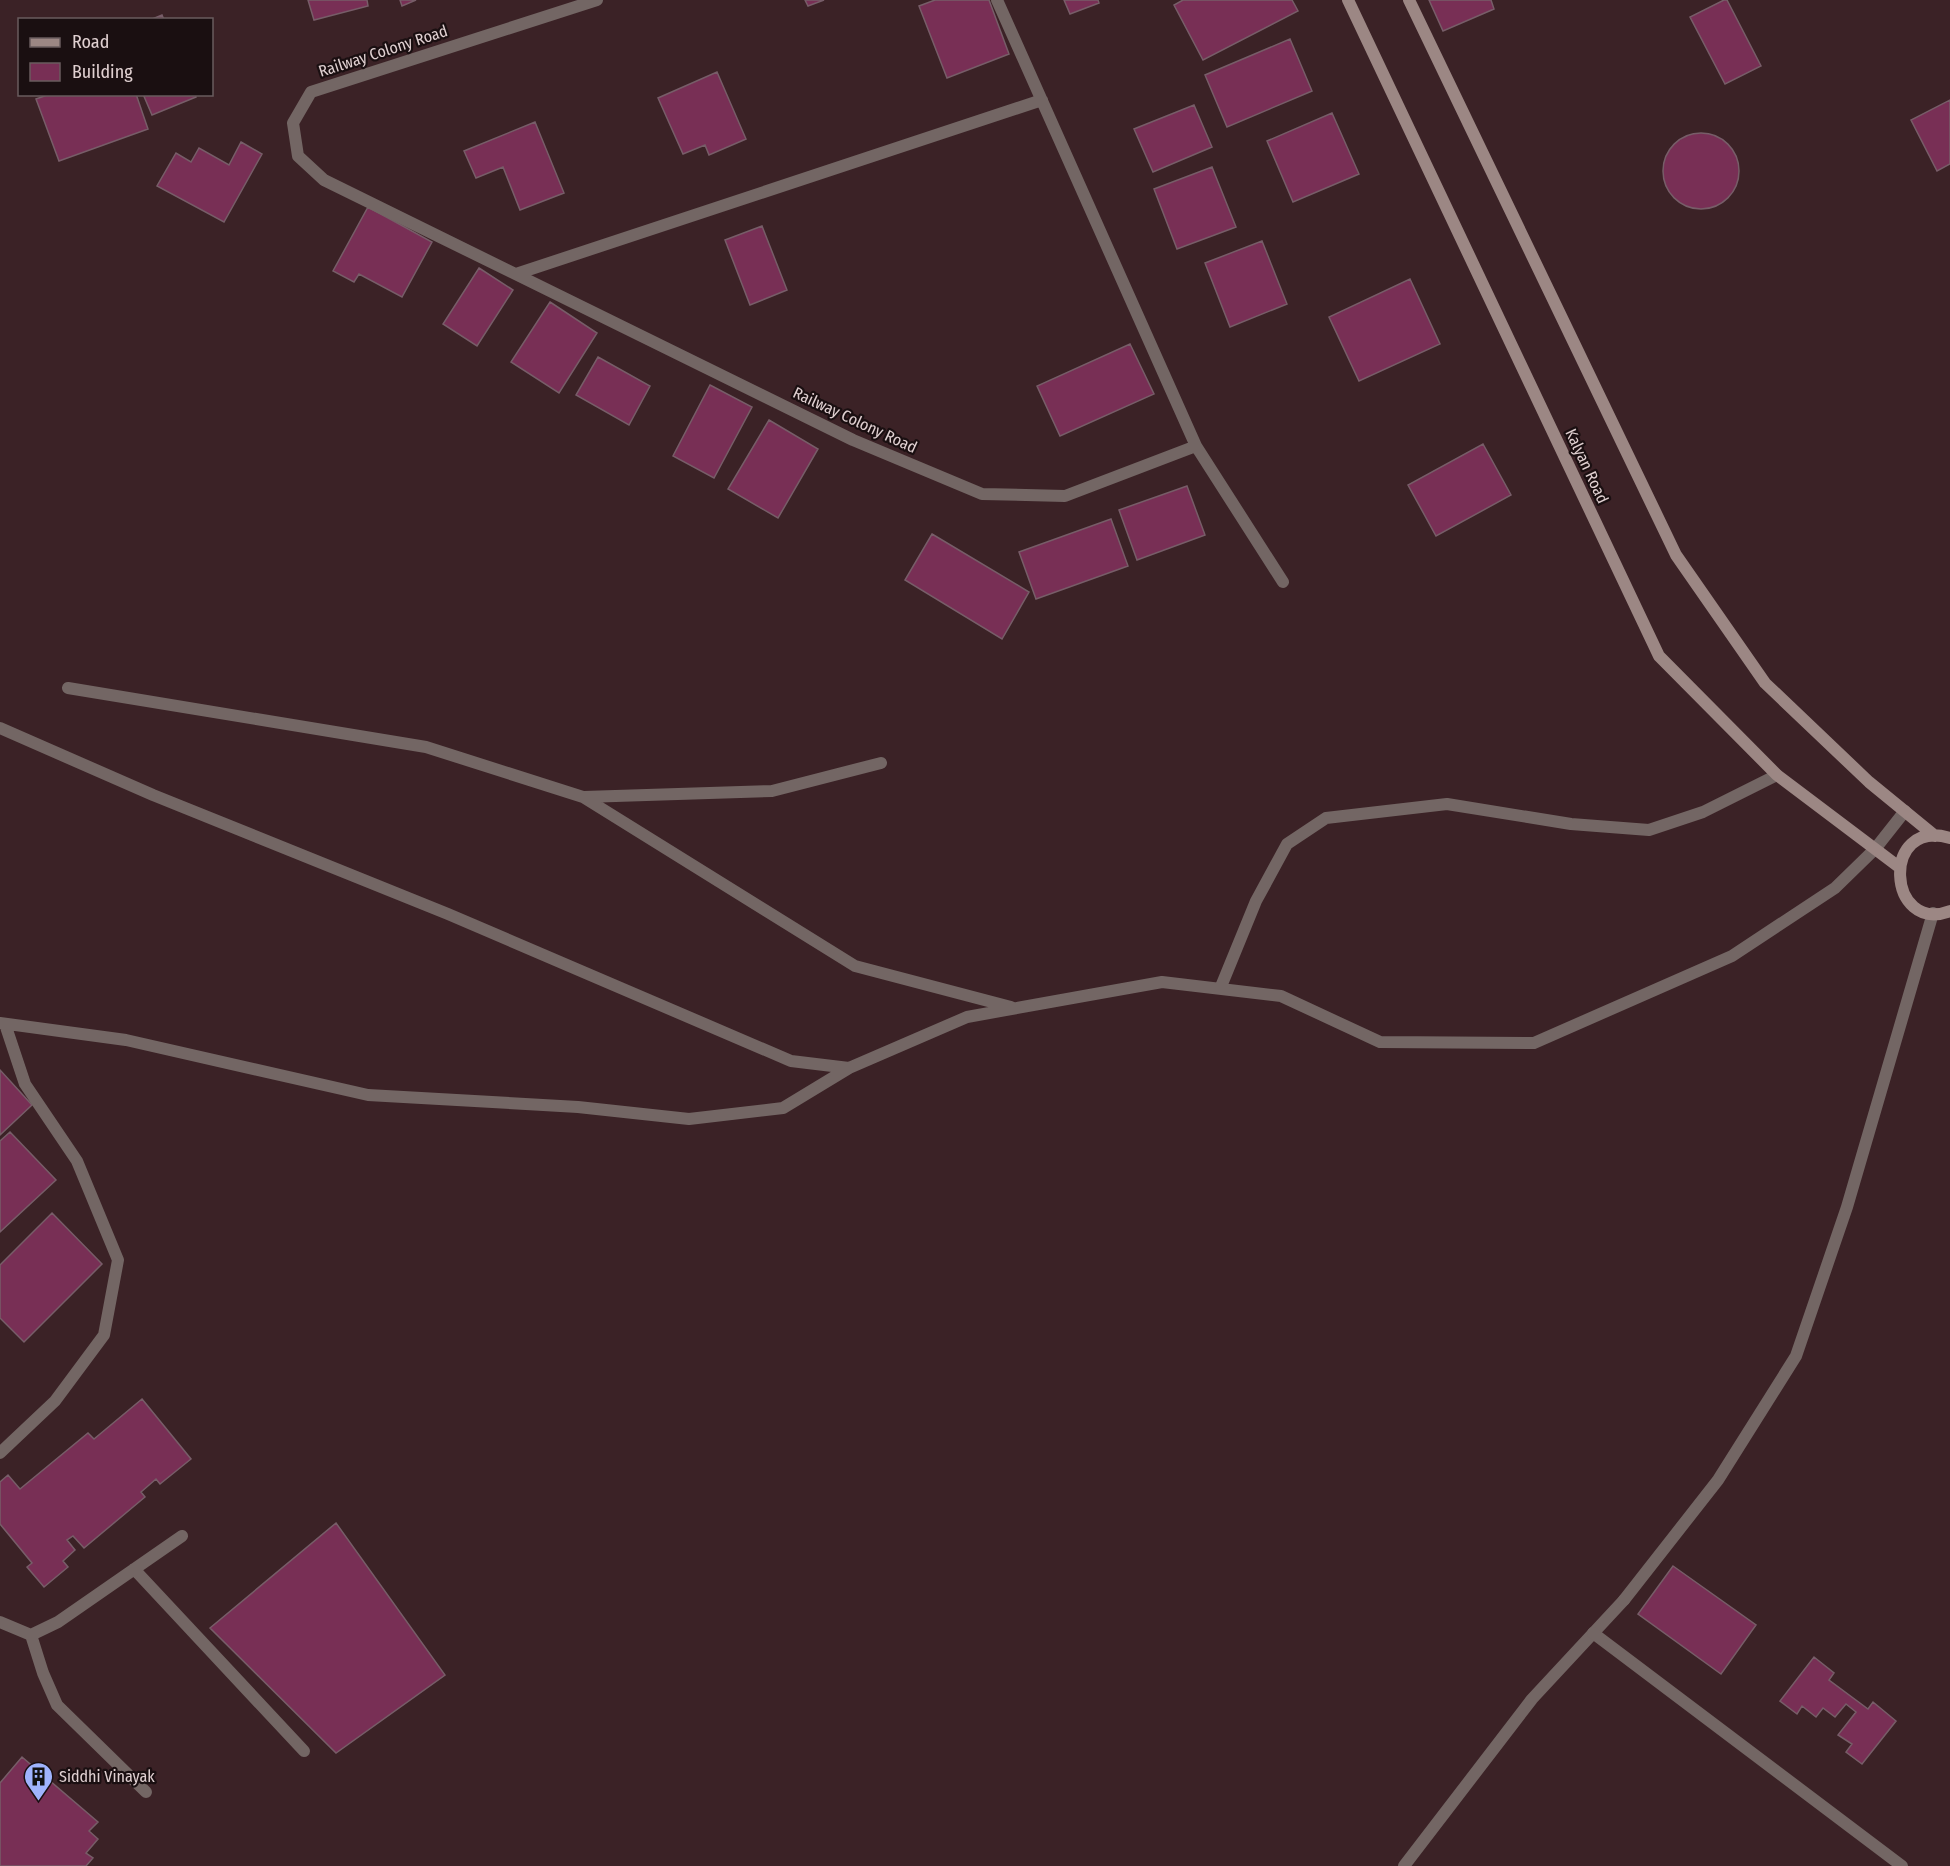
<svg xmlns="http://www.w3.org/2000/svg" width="1950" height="1866" font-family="'Fira Sans Condensed',sans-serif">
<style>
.building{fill:#782f55;stroke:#775d68;stroke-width:1.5}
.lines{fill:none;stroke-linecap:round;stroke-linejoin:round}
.lane{stroke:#736664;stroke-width:12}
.street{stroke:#736664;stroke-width:12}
.secondary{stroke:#9c8784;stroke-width:12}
.labels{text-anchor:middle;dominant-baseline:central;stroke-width:4.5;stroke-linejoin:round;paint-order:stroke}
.street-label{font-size:16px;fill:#e0d0d1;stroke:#1a0f11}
.poi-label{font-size:16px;fill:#e0d0d1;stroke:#1a0f11;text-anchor:start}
</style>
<rect width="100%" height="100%" fill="#3b2226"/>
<path class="building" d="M308 0H367L368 6 314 20Z
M400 0H416L402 6Z
M805 0H824L808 6Z
M935 0H989L1009 54 947 78 919 6Z
M1064 0H1098L1099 3 1070 14Z
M1183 0H1292L1298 11 1203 60 1174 5Z
M1429 0H1491L1494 9 1443 31Z
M1724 0H1727L1761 66 1725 84 1690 17Z
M162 15 164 20H150Z
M1290 39 1312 91 1227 127 1205 75Z
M717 72 746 139 709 155 705 145 683 154 658 98Z
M50 94H136L148 129 59 161 36 99Z
M143 94H195L196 97 152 115Z
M1950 100V164L1937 171 1911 120Z
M1194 105 1212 147 1153 172 1134 129Z
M1332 113 1359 174 1293 202 1267 141Z
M535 122 564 193 520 210 503 167 476 178 464 151Z
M1663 171a38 38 0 1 1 76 0a38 38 0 1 1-76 0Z
M241 142 262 154 224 222 157 186 176 153 191 162 199 148 229 165Z
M1212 167 1236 227 1177 249 1154 189Z
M368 207 432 242 402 297 359 274 354 282 333 271Z
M762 226 787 290 750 305 725 240Z
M1262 241 1287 304 1230 327 1205 263Z
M479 268 513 290 477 346 443 324Z
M1410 279 1440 344 1359 381 1329 317Z
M550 302 597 333 559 393 511 362Z
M1130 344 1154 394 1060 436 1037 386Z
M598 357 650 386 629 425 576 395Z
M710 385 752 407 714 478 673 456Z
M769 420 818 449 778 518 728 489Z
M1483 444 1511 495 1436 536 1408 485Z
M1187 486 1205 535 1137 560 1119 510Z
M1111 519 1128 566 1036 599 1019 552Z
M932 534 1029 592 1002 639 905 580Z
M0 1070 32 1105 0 1135Z
M10 1132 56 1180 0 1232V1141Z
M52 1213 102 1264 24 1342 0 1318V1265Z
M142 1399 191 1459 160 1484 156 1479 141 1492 145 1497 84 1548 73 1536 67 1540 75 1550 63 1561 68 1567 44 1587 27 1567 32 1563 0 1524V1482L8 1475 20 1489 88 1433 94 1439Z
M336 1523 445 1675 336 1753 210 1628Z
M1673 1566 1756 1625 1721 1674 1638 1614Z
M1814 1657 1834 1673 1829 1680 1868 1709 1873 1702 1896 1721 1862 1764 1846 1752 1852 1744 1838 1735 1856 1712 1846 1704 1835 1717 1823 1708 1816 1717 1802 1706 1797 1714 1780 1701Z
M22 1757 98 1822 89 1831 98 1839 86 1853 93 1858 86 1866H0V1783Z"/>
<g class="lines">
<path class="lane" d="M1404 1866 1532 1699 1624 1600"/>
<path class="street" d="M597 0 311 92 293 123 298 156 324 180 853 440 982 494 1065 496 1196 446
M997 0 1196 446 1283 582
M516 274 1042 100
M68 688 426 747 583 797 855 966 1011 1007
M0 728 153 795 448 914 791 1061 849 1068
M584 797 772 791 881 763
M1220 989 1256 901 1287 844 1326 818 1447 804 1571 824 1649 830 1703 812 1777 775
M0 1023 126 1040 368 1095 578 1107 689 1119 783 1108 849 1068 967 1017 1162 982 1281 996 1380 1042 1534 1043 1732 956 1835 888 1875 849 1905 811
M0 1453 55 1401 104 1335 118 1260 77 1161 25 1084 5 1024
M134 1569 304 1751
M1624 1600 1718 1480 1796 1356 1847 1207 1933 913
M0 1622 31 1635 58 1622 182 1536
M1593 1633 1902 1866
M31 1635 43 1673 57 1705 146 1792"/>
<path class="secondary" d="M1348 0 1659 656 1777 775 1899 867
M1409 0 1676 555 1765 683 1869 782 1935 836
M1950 838C1880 817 1887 935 1950 911"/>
</g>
<defs>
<symbol id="building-pin" viewBox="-11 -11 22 30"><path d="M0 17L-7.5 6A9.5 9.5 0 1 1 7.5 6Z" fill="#9fb3fd" stroke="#1a0f11"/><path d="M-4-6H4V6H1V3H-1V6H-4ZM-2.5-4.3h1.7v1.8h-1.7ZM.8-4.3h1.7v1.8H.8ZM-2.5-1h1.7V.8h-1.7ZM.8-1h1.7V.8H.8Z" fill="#111"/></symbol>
</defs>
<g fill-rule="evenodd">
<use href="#building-pin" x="22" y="1760" width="33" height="45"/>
</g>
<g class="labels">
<g class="street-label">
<text transform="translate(383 51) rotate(-18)">Railway Colony Road</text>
<text transform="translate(855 420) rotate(25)">Railway Colony Road</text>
<text transform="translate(1587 466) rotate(65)">Kalyan Road</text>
</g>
<g class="poi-label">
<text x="59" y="1776">Siddhi Vinayak</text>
</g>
</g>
<rect x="18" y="18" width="195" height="78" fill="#1a0f11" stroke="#695c5e" stroke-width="1.5"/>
<rect x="30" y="38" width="30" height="9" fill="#9c8784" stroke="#695c5e" stroke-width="1.5"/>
<text x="72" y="48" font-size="18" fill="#e0d0d1">Road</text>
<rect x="30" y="63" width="30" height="18" fill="#782f55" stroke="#695c5e" stroke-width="1.5"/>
<text x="72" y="78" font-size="18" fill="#e0d0d1">Building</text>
</svg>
